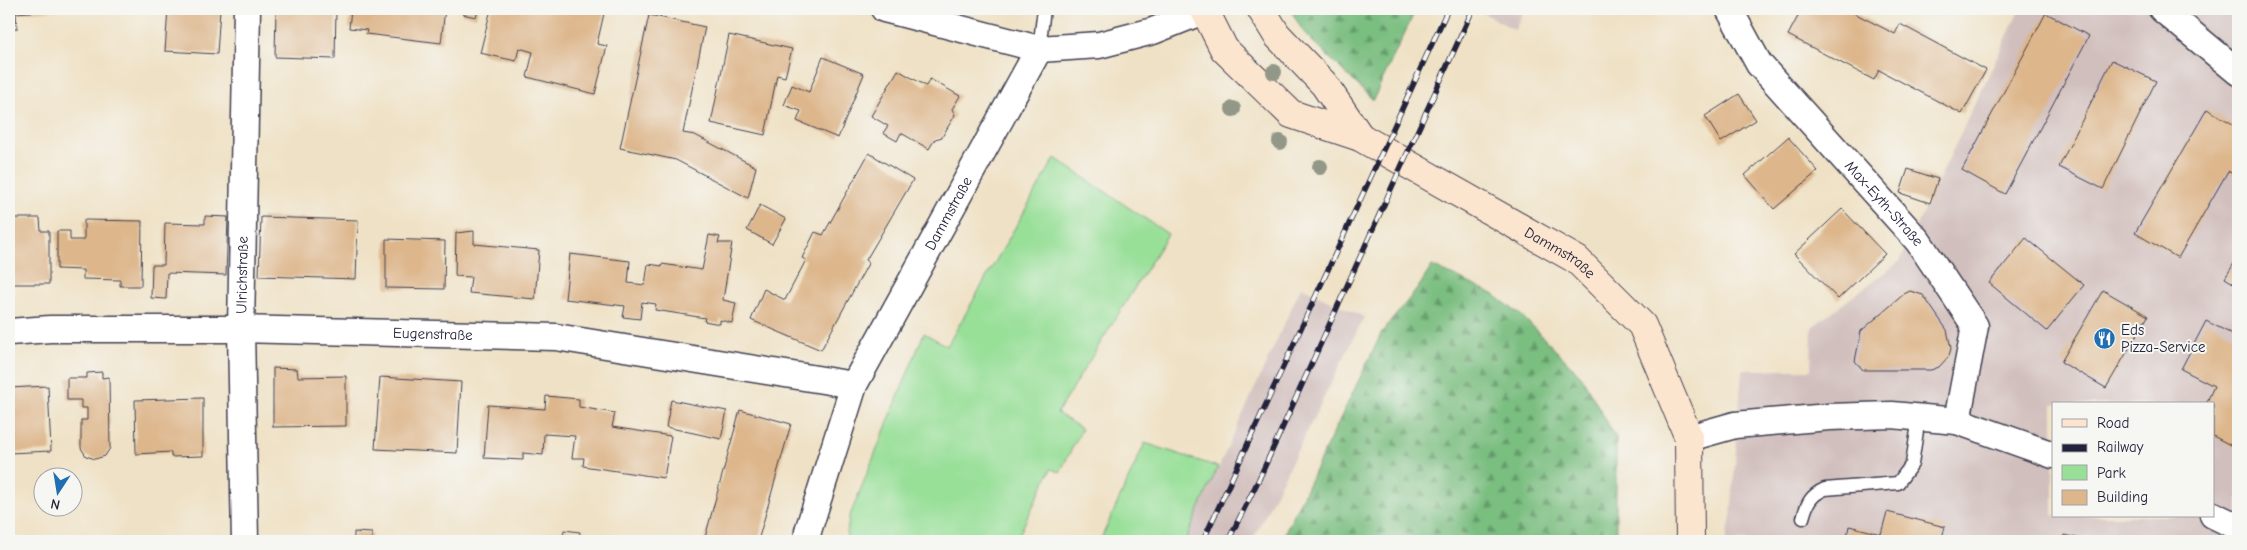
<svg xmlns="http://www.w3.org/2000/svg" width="2247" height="550" font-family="'Comic Neue',sans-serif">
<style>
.industrial{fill:#d1bfbd;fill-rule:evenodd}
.green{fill:#98df98;stroke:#5d806a}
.forest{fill:url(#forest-firs);stroke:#4e705e}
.building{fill:#ddb68b}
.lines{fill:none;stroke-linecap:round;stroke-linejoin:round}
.lane-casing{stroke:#413f50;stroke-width:15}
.street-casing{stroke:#413f50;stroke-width:29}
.secondary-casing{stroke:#413f50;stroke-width:30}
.lane{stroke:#fff;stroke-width:12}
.street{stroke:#fff;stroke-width:26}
.secondary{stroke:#fce5cf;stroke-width:28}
.rail-casing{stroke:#22223b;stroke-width:5.5}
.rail{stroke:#f6f6f2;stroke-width:4;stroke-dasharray:11;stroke-linecap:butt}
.tree{fill:#929788}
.labels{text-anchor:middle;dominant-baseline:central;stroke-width:4;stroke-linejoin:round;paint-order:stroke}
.street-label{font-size:15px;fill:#22223b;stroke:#f6f6f2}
.poi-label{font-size:15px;fill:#22223b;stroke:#f6f6f2;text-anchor:start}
</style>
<defs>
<pattern id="forest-firs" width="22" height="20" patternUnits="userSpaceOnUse" patternTransform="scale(1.25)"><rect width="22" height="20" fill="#7abe80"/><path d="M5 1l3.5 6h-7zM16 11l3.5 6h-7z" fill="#649a6a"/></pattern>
</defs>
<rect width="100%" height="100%" fill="#f6f6f2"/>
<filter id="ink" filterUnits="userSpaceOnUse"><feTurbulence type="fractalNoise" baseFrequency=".02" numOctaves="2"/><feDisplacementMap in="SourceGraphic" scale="10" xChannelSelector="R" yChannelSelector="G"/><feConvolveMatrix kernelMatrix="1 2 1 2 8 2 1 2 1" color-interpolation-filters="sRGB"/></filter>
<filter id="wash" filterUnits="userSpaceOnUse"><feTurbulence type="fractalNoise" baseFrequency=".0096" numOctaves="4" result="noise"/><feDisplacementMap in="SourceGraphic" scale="20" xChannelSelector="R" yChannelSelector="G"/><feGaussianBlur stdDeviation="1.12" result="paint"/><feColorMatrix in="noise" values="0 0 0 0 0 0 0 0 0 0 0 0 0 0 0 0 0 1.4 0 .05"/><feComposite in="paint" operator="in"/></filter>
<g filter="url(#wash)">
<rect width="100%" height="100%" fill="#efe1c5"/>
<path class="industrial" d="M1476 9H1524L1515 30Z
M2020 9H2238V541H1726L1731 517 1742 370H1811L1812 327 1900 261ZM2053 404H2213V516H2053Z
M1301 287 1364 317 1252 541H1185Z"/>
<path class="green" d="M1055 158 1168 234 1057 413 1082 429 1060 472 1051 469 1016 541H846L849 518 924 333 947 346Z
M1145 443 1218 467 1185 541H1100Z"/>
<path class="forest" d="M1290 9H1416L1373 100 1304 33Z
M1432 266 1493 294 1522 316 1581 376 1616 438V535L1614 541H1281L1382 332 1418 288Z"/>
<g id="blocks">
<path class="building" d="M9 9H54V10L16 13 17 29 9 30Z
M168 9H220L217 54 165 51Z
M276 9H336L335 59 275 57Z
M351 9H445L441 43 366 34 367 30 349 28Z
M463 9H479L476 17 462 14Z
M491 9H605L597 44 607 46 595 94 527 77 533 52 519 48 516 61 480 53Z
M1802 9H1846L1895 34 1900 24 1986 70 1962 114 1879 70 1874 80 1788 35Z
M2046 13 2089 36 2005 194 1962 170Z
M649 15 705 27 683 133 695 135 756 167 748 198 676 160 620 148Z
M729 35 792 49 785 77 777 75 765 135 711 123Z
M823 57 864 74 838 138 797 121 801 111 784 105 792 85 809 92Z
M2112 60 2156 81 2103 189 2059 167Z
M898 70 926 86 930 79 960 96 952 109 955 115 942 137 935 139 929 149 901 133 897 141 883 133 888 126 871 116Z
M1739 94 1756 120 1721 142 1705 116Z
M2207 109 2238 127V177L2228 171 2178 258 2135 233Z
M1788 137 1818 171 1774 209 1745 175Z
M869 153 913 180 866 260 869 262 821 350 751 320 764 289 785 300 806 260 802 258 815 232 823 235Z
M1908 169 1938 179 1930 203 1900 193Z
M760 205 786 219 772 244 747 230Z
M1842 209 1885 254 1838 299 1794 254Z
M205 216 228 217 226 275 167 273 166 299 151 298 152 265H164L165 223 205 224Z
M261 217 358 220 356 279 259 276Z
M9 218H40L41 231H49V284H9Z
M84 220 142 221 141 286H120V280L83 279V270L57 269V231H70V240H84Z
M474 231V244L539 250 535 299 469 293 471 277 455 276 456 233Z
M709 235 720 237 718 243H732L723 300 736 303 732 323 720 320V324L704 321 705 318 655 310 656 304 642 302 640 319 623 317 625 306 565 299 570 254 630 261 628 283 645 285 648 264 662 266V264L702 270Z
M2026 238 2084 285 2047 331 1989 283Z
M386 239 445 241 444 289 386 288Z
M2238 257V286L2225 278Z
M2103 290 2148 316 2106 388 2061 362Z
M1910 291 1923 295 1947 330 1951 348 1949 356 1939 367 1931 370H1863L1855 361 1861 331 1904 294Z
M2206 321 2238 337V449L2213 436V404H2206L2214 386 2181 369Z
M273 368 297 369 298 377 346 376V426L273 427Z
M102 372V378L109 377 110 448 105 456 95 459 86 456 81 448V420H87V408H81V400H67V378H87V373Z
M380 377 461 382 457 453 375 449Z
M48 386 51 451 9 453V388Z
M546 396 579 399V407L615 413 612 427 671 436 664 478 583 466 584 458H572L575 436 544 434 543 455 523 453V460L484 458 488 405 545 409Z
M203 398V456L171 457V452L136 454 135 400Z
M671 400 727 411 721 439 666 427Z
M740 410 791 424 758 541H704Z
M1887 512 1945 527 1941 541H1846L1849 526 1881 534Z
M564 530 580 532 579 541H562Z
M354 532 372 533V541H354Z
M2064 535 2089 541H2062Z"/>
</g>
</g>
<g filter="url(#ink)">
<use href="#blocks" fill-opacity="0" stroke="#413f50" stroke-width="1"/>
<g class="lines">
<defs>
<path id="lane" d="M1039 49 1044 9
M1803 518C1807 503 1811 495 1825 489L1898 483 1912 464 1919 417"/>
<g id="street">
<path d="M884 9 1039 49 1099 45 1153 31 1208 9"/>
<path id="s1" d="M1729 9 1759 64 1918 241 1975 326 1957 421"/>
<path d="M2162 9 2238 72"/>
<path id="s2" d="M9 332 50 329H241L556 337 854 385"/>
<path d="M1689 438 1735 425 1829 417 1892 415 1957 421 2053 455"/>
<path d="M2213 515 2238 527"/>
<path id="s3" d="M245 541 241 329 247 9"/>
<path id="s4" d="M807 541 808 531 854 385 1039 49"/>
</g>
<g id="secondary">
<path id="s5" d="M1204 9 1224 49 1291 114 1360 137 1577 260 1642 325 1689 438 1690 541"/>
<path d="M1261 9 1277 35 1324 84 1360 137"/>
</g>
</defs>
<use href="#lane" class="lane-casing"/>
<use href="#street" class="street-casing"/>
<use href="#secondary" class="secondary-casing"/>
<use href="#lane" class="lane"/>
<use href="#street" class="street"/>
<use href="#secondary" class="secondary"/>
<defs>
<path id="rail" d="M1203 541 1448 9
M1228 541 1259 479 1473 9"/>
</defs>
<use href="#rail" class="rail-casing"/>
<use href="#rail" class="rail"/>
</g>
<g class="tree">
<circle cx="1274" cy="72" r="8"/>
<circle cx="1233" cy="109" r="8"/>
<circle cx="1280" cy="142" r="8"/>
<circle cx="1320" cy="167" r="8"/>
</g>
</g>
<defs>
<symbol id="restaurant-disc" viewBox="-11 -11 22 22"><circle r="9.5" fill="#1f6fb2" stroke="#f6f6f2"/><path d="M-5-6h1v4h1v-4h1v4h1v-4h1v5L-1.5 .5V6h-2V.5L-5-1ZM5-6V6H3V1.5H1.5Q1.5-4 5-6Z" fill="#fff"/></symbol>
</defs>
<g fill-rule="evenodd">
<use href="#restaurant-disc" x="2092" y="326" width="25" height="25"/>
</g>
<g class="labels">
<g class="street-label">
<text stroke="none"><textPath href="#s1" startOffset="250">Max-Eyth-Straße</textPath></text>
<text stroke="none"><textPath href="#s4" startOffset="359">Dammstraße</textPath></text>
<text stroke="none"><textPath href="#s5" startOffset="442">Dammstraße</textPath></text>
<text stroke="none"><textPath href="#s3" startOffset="266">Ulrichstraße</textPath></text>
<text stroke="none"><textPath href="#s2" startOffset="424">Eugenstraße</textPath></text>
</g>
<g class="poi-label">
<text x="2121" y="330">Eds<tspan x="2121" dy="17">Pizza-Service</tspan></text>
</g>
</g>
<rect width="2247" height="550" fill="none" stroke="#f6f6f2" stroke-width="30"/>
<rect x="2052" y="402" width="162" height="115" fill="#f6f6f2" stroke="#a1a1a9"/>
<rect x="2062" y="419" width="25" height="8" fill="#fce5cf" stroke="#a1a1a9"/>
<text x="2097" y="428" font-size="15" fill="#22223b">Road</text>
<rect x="2062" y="444" width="25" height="8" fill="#22223b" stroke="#a1a1a9"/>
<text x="2097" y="452" font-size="15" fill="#22223b">Railway</text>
<rect x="2062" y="465" width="25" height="15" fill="#98df98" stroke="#a1a1a9"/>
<text x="2097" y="478" font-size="15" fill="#22223b">Park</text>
<rect x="2062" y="490" width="25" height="15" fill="#ddb68b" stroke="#a1a1a9"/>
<text x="2097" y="502" font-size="15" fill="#22223b">Building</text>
<g transform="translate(58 492) rotate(192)"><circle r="24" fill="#f6f6f2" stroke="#a1a1a9"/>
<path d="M0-4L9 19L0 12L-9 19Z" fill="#1f6fb2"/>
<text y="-8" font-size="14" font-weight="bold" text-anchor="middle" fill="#22223b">N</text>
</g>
</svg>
